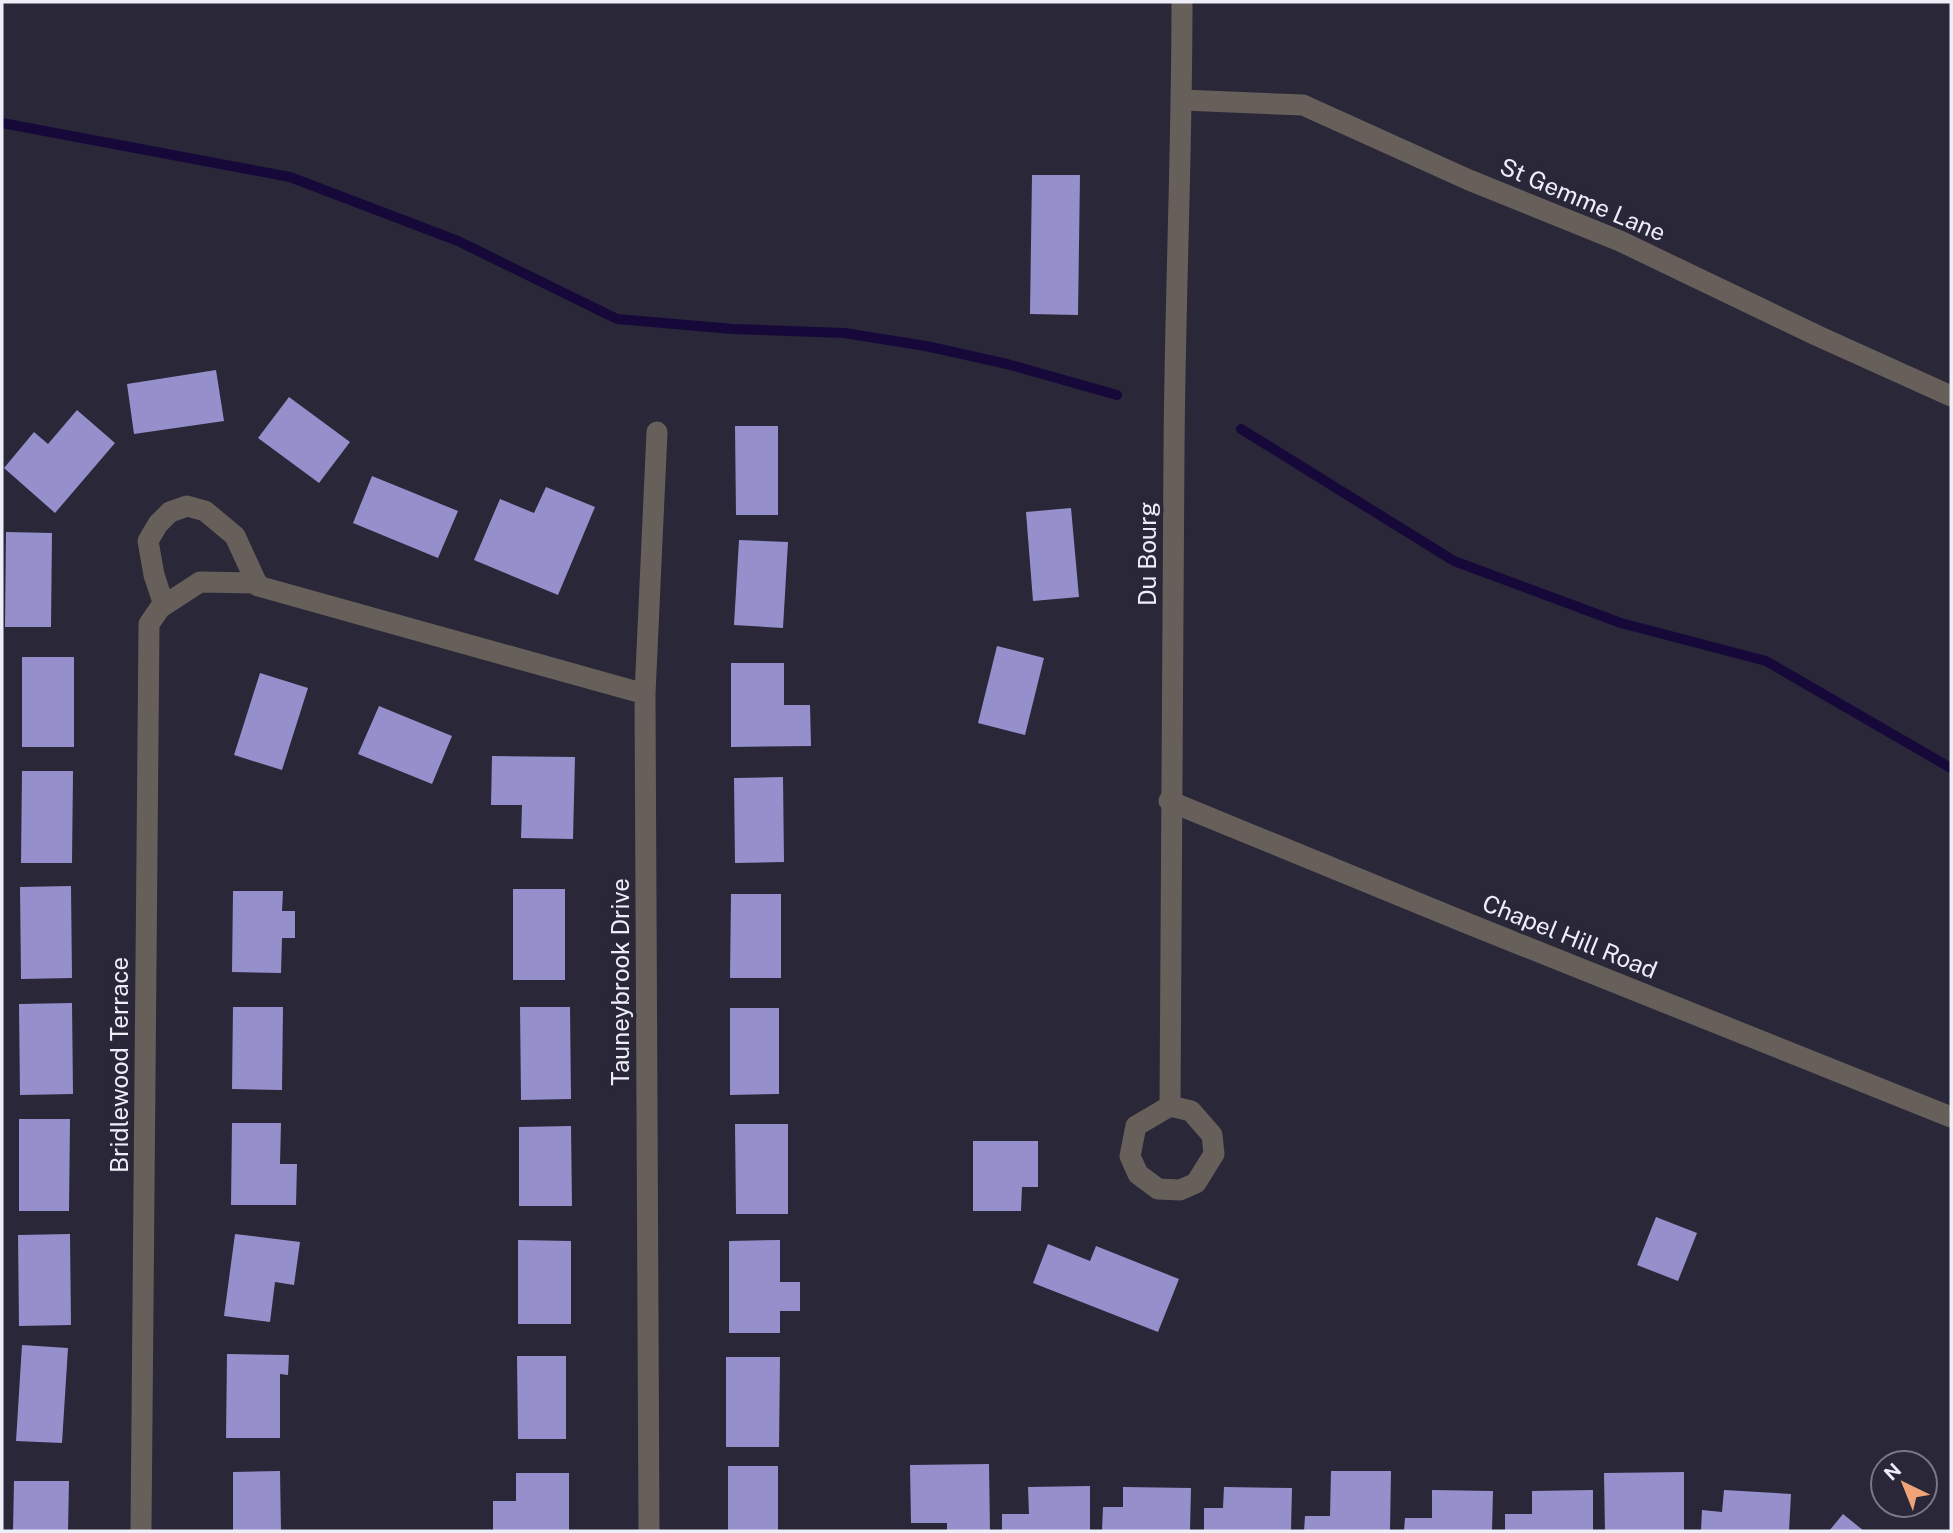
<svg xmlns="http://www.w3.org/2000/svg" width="1953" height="1533" font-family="'Public Sans',sans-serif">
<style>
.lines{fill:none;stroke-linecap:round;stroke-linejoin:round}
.stream{stroke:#16093a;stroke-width:10}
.building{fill:#9590cc}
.minor{stroke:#675f5a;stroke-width:21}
.labels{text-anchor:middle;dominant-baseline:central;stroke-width:7;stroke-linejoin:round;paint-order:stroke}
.street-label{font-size:24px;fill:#eeeef9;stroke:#292738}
</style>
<rect width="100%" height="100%" fill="#292738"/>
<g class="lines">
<path class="stream" d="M2 123 290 177 458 241 617 319 733 329 844 333 926 346 1007 364 1117 395
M1241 429 1454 561 1621 623 1766 661 1951 768"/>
</g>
<path class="building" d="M1032 175H1080L1078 315 1030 314Z
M216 370 224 421 134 434 127 384Z
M289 397 350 442 319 483 258 438Z
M77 410 115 443 55 513 4 468 34 432 48 444Z
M735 426H778V515H736Z
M372 476 458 511 438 558 353 523Z
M546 487 595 507 558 595 474 560 500 499 534 513Z
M1071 508 1079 597 1033 601 1026 512Z
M6 532 52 533 51 627H5Z
M739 540 788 542 783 628 734 625Z
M997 646 1044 658 1025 735 978 723Z
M22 657H74V747H22Z
M731 663H784V705H810L811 746 731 747Z
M260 673 308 688 282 770 234 755Z
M379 706 452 736 432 784 358 754Z
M492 756 575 757 573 839 521 838 522 805H491Z
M22 771H73L72 863H21Z
M783 777 784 862 735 863 734 778Z
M71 886 72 978 21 979 20 887Z
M513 889H565V980H513Z
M233 891H283L282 911H295V938H282L281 973 232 972Z
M731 894H781V978H730Z
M72 1003 73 1094 20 1095 19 1004Z
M233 1007H283L282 1090 232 1089Z
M520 1007H570L571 1099 521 1100Z
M730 1008H779V1094L730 1095Z
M19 1119H70L69 1211H19Z
M232 1123H281L280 1164H297L296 1205H231Z
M735 1124H788V1214H736Z
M571 1126 572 1206H519V1127Z
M973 1141H1038V1187H1022L1021 1211H973Z
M1656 1217 1697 1233 1678 1281 1637 1265Z
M70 1234 71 1325 19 1326 18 1235Z
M235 1234 300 1242 294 1285 275 1282 270 1322 224 1316Z
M518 1240 571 1241V1324H518Z
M780 1240V1282H800V1311H780V1333H729V1241Z
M1048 1244 1090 1261 1096 1246 1179 1279 1158 1332 1033 1283Z
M22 1345 68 1348 62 1443 16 1441Z
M227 1354 289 1355 288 1375 280 1374V1438H226Z
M517 1356H566V1439H518Z
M726 1357H780L779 1447H726Z
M989 1464 990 1531H947V1523H911L910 1465Z
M728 1466H778V1531H728Z
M280 1471 281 1531H233V1472Z
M1331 1471H1391L1390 1531H1304L1305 1516H1330Z
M1684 1472V1531H1605L1604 1473Z
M516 1473H569V1531H493V1501H516Z
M14 1481H69L68 1531H13Z
M1090 1486V1531H1002V1514H1029L1028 1487Z
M1123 1487 1191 1488 1190 1531H1102L1103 1507H1123Z
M1224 1487 1292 1488 1291 1531H1204V1508H1223Z
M1432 1490 1493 1491 1492 1531H1404L1405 1518H1432Z
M1593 1490V1531H1505V1514H1532V1491Z
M1724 1490 1791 1494 1789 1531H1701L1702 1510 1722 1512Z
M1843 1514 1864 1531H1829Z"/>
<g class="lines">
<path class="minor" d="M1182 100 1303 105 1469 180 1620 241 1818 336 1951 396
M164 605 154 575 148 541 158 524 170 512 187 506 205 511 235 536 258 586
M1169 801 1469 924 1951 1117
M1170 1106C1170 888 1172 670 1174 451 1175 301 1182 152 1182 2
M1170 1106 1191 1111 1212 1135 1214 1154 1196 1183 1180 1190 1158 1189 1138 1174 1130 1156 1136 1126Z
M141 1531 149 624 160 608 200 582 257 583 258 586 645 694
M649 1531 645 694 657 432"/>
</g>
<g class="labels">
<g class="street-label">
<text transform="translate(1583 199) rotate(23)">St Gemme Lane</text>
<text transform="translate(1147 554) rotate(-90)">Du Bourg</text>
<text transform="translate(1570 936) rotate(22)">Chapel Hill Road</text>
<text transform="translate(620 982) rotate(-90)">Tauneybrook Drive</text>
<text transform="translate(119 1065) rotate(-90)">Bridlewood Terrace</text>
</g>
</g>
<rect width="1953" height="1533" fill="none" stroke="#eeeef9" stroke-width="7"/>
<g transform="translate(1904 1484) rotate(317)"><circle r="33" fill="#292738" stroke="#787785" stroke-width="2"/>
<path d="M0-5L12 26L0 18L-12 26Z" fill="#efa377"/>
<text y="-10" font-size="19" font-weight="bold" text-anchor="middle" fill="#eeeef9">N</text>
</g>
</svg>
